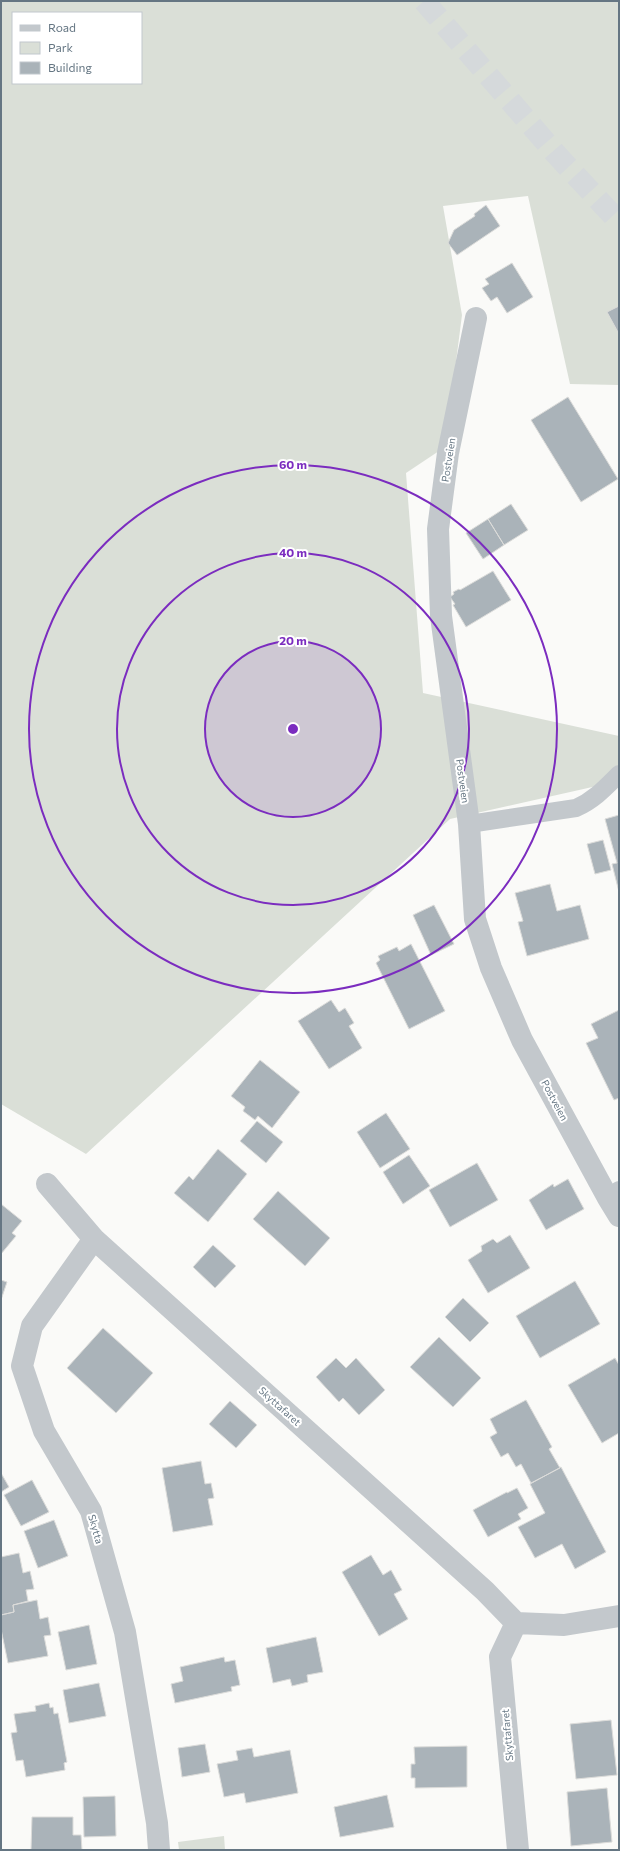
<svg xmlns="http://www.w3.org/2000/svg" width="620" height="1851" font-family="Commissioner,sans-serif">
  <rect width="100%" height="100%" fill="#fafaf8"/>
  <path fill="#dadfd7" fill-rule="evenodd" d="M1 1H619V385L570 384 528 196 443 206 462 315 445 447 406 473 423 693 619 736V781L450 819 86 1154 1 1104ZM13 13H141V83H13Z
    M224 1836 225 1850H179L178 1842Z"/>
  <path fill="#aab3b9" stroke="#dcdcda" d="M486 205 500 226 457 255 448 243 454 230 475 216 474 214Z
    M512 263 533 297 507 313 497 297 491 301 482 288 489 284 485 279Z
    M619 306V334L607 312Z
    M568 397 618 479 581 502 531 420Z
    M511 504 528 530 504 545 488 519Z
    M488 519 504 545 483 559 466 533Z
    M493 571 511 600 466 627 453 605 455 604 450 597 454 594 453 592 459 589 460 590Z
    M619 815V892L612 864 617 863 605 819Z
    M603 840 611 870 595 874 587 844Z
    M550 884 557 911 580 905 589 939 527 956 518 922 523 921 515 893Z
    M434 905 454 944 431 955 413 915Z
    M411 944 445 1011 409 1029 376 963 380 960 378 956 397 947 399 951Z
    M331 1000 339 1012 345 1008 354 1023 349 1026 362 1048 329 1069 298 1021Z
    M619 1010V1098L614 1100 586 1043 598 1038 591 1024Z
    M260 1060 300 1092 272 1128 258 1116 255 1120 243 1111 245 1107 231 1096Z
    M386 1113 410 1149 380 1168 357 1132Z
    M257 1121 283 1142 266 1163 240 1141Z
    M218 1149 247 1174 208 1222 174 1193 189 1176 193 1180Z
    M409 1155 430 1186 403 1204 383 1172Z
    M477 1163 498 1200 450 1227 429 1190Z
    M568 1179 584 1209 546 1230 529 1200 553 1184 554 1187Z
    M278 1191 330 1238 305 1266 253 1219Z
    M1 1204 22 1221 12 1233 16 1236 1 1254Z
    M510 1235 530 1268 488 1293 468 1260 482 1251 481 1246 493 1239 497 1243Z
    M213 1245 236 1266 215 1288 193 1267Z
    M1 1280 7 1282 1 1300Z
    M575 1281 600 1324 540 1358 516 1316Z
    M463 1298 489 1323 470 1342 445 1317Z
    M103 1328 153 1373 116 1413 67 1368Z
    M439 1337 481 1378 453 1407 410 1367Z
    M336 1358 346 1368 356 1358 385 1390 359 1415 343 1398 339 1402 316 1377Z
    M615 1358 619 1365V1433L602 1443 568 1385Z
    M526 1400 552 1447 549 1449 560 1468 531 1483 521 1464 516 1467 508 1453 501 1457 490 1437 497 1433 490 1419Z
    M230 1401 257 1425 236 1448 209 1424Z
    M201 1461 205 1484 211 1483 214 1498 208 1499 213 1525 173 1532 162 1468Z
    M561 1467 606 1552 575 1569 562 1544 535 1558 518 1527 545 1513 530 1484Z
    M1 1473 9 1487 1 1492Z
    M32 1480 49 1512 21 1526 4 1495Z
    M517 1488 528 1508 518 1514 521 1519 488 1537 473 1510 507 1492V1493Z
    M54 1520 68 1556 38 1568 24 1531Z
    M19 1553 23 1573 30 1571 34 1589 26 1590 28 1601 13 1605 14 1612 1 1615V1557Z
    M371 1555 383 1575 391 1570 402 1590 394 1594 408 1619 379 1636 342 1572Z
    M37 1600 40 1619 48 1617 51 1635 44 1636 48 1656 8 1663 1 1629V1615L14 1612 13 1605Z
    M89 1625 97 1664 66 1670 58 1632Z
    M316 1637 323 1672 307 1675 308 1682 292 1686 290 1679 273 1683 266 1648Z
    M224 1657 225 1662 235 1660 240 1685 231 1687 232 1691 175 1703 171 1684 183 1681 180 1667Z
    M99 1683 106 1716 69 1723 63 1690Z
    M49 1703 50 1708 53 1707 54 1714 58 1713 67 1762 64 1763 65 1770 26 1777 23 1760 16 1761 11 1733 17 1732 14 1714 36 1711 35 1706Z
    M611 1720 617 1775 576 1779 570 1724Z
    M205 1744 210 1772 182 1777 178 1748Z
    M467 1746V1787L415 1788V1778H411V1764H415L414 1747Z
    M252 1748 254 1757 290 1750 298 1793 246 1803 244 1793 224 1797 217 1764 238 1760 236 1751Z
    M607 1788 612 1842 571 1846 567 1792Z
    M387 1795 394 1827 340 1837 334 1807Z
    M115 1796 116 1836 84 1837 83 1797Z
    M32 1817H73V1835H81L82 1850H31Z"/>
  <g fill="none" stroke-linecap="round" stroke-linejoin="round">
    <path stroke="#d5d9db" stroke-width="22" stroke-dasharray="22 11" stroke-linecap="butt" d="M424 1 555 153 619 222"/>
    <path stroke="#c3c8cc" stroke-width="18" d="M469 824 576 808C594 800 605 788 619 774
      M608 1198 619 1190"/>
    <path stroke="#c3c8cc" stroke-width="22" d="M476 318 448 453 438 529 441 616 469 824 475 919 491 968 522 1040 608 1198 619 1216
      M47 1184 94 1239 485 1591 516 1623 564 1625 619 1616
      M94 1239 32 1326 22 1366 44 1431 91 1511 125 1632 157 1823 159 1850
      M516 1623 500 1657 518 1850"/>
  </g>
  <circle cx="293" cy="729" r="88" fill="#7b2cbf" fill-opacity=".12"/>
  <g fill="none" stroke="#7b2cbf" stroke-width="2">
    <circle cx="293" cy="729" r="88"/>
    <circle cx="293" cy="729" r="176"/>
    <circle cx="293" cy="729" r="264"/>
  </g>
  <g text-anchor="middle" stroke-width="4" stroke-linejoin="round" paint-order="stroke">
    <g font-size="10" fill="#657683" stroke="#fff">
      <text transform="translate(448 460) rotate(-81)" y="4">Postveien</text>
      <text transform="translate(463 781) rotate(82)" y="4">Postveien</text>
      <text transform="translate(555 1100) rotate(62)" y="4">Postveien</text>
      <text transform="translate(280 1406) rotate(42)" y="4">Skyttafaret</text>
      <text transform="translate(96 1529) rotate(74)" y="4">Skytta</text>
      <text transform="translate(507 1735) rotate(-95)" y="4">Skyttafaret</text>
    </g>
  </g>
  <circle cx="293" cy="729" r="6" fill="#7b2cbf" stroke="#fff" stroke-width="2"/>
  <g font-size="12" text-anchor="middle" font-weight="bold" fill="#7b2cbf" stroke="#fff" stroke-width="4" stroke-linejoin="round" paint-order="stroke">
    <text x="293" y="469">60 m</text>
    <text x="293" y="557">40 m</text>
    <text x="293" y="645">20 m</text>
  </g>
  <rect width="620" height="1851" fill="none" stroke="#657683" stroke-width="4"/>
  <rect x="12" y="12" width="130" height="72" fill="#ffffff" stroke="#c1c8cd"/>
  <rect x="20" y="25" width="20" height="6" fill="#c3c8cc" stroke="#c1c8cd"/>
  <text x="48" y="32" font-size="12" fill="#657683">Road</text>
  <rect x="20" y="42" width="20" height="12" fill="#dadfd7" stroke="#c1c8cd"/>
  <text x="48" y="52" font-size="12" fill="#657683">Park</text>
  <rect x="20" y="62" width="20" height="12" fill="#aab3b9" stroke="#c1c8cd"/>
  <text x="48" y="72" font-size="12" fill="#657683">Building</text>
</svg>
